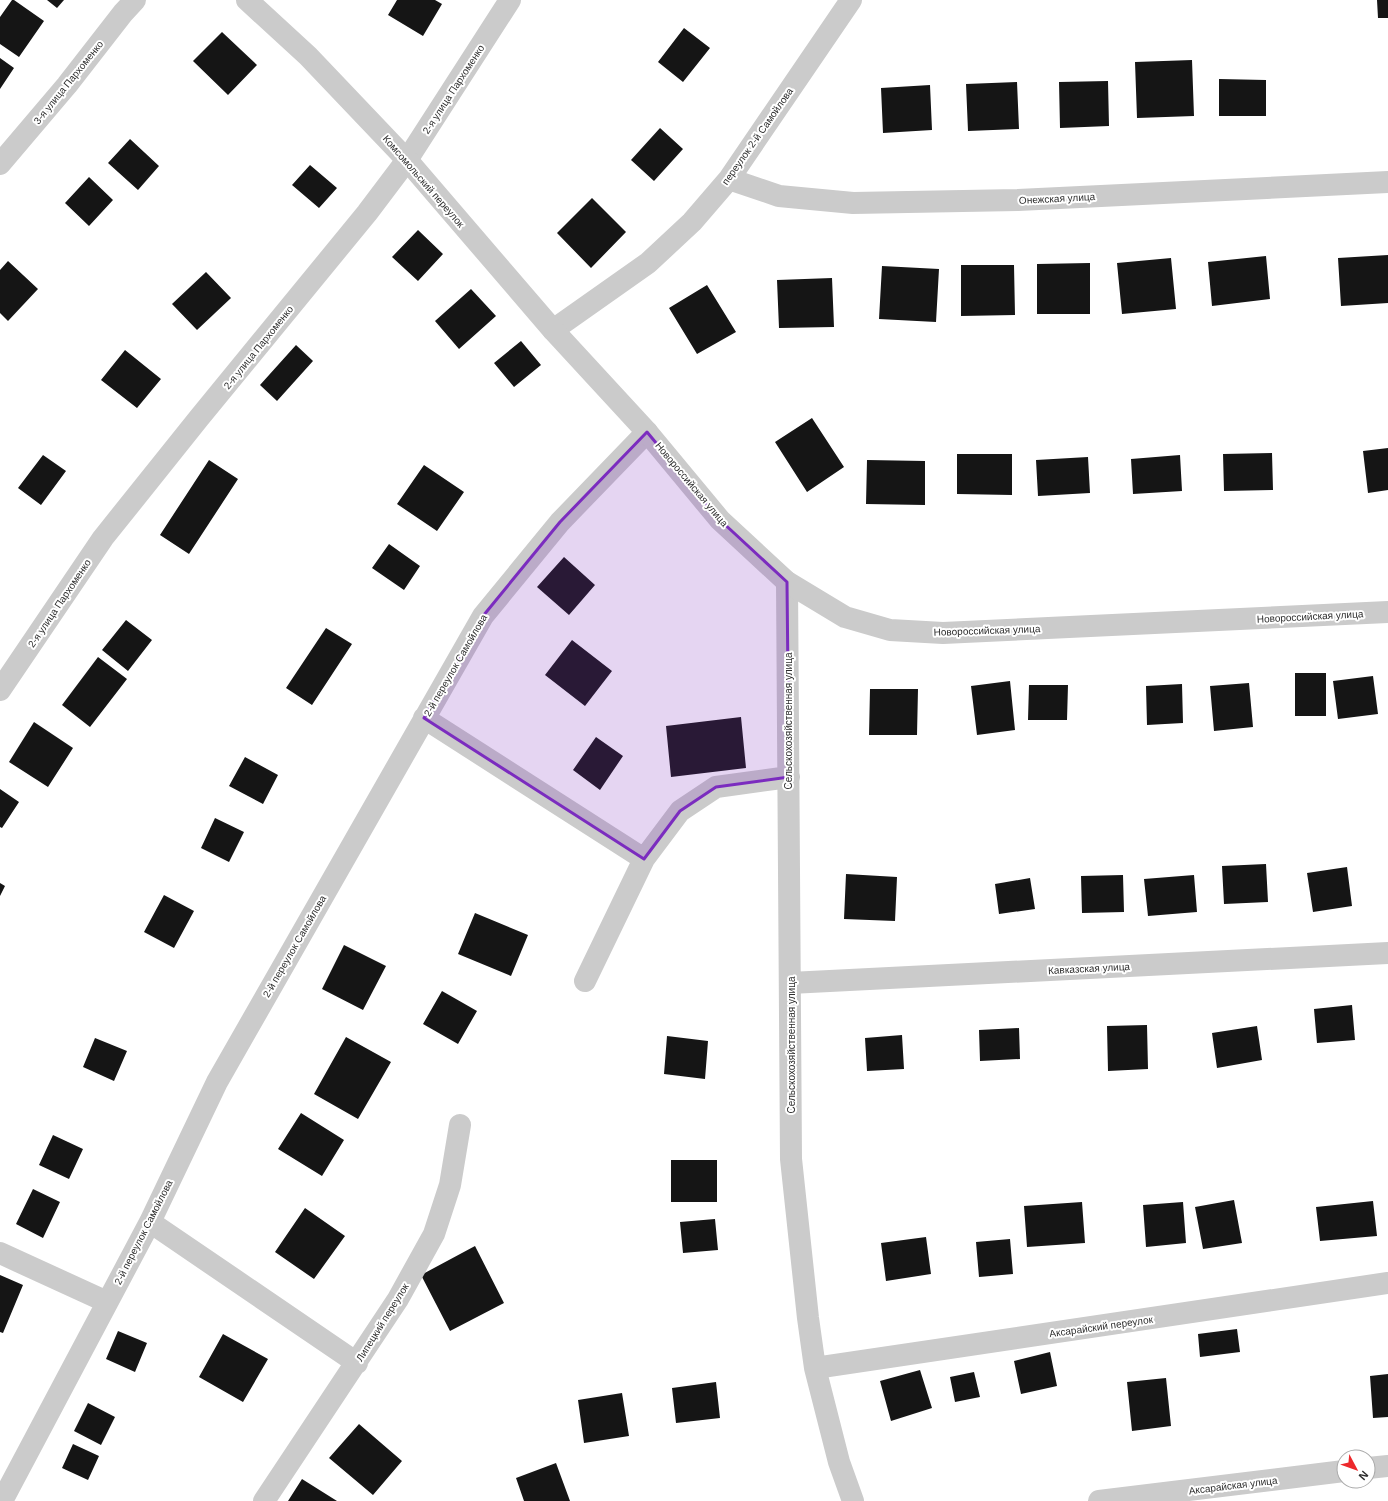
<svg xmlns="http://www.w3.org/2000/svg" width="1388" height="1501" font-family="Arial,sans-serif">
  <rect width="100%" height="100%" fill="#fff"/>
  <path fill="#151515" d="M12 0H14L44 21 19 57 0 44V17Z
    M47 0H64L57 8Z
    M397 0H435L442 4 423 36 388 15Z
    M1377 0H1388V18H1378Z
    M684 28 710 48 683 82 658 62Z
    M222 32 257 65 228 95 193 61Z
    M0 58 14 68 0 89Z
    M1192 60 1194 116 1137 118 1135 62Z
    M1219 79 1266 80V116H1219Z
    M1108 81 1109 126 1060 128 1059 82Z
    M1017 82 1019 129 968 131 966 84Z
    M930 85 932 130 883 133 881 88Z
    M660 128 683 149 654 181 631 160Z
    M130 139 159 166 138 190 108 163Z
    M310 165 337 188 319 208 292 185Z
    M89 177 113 200 89 226 65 203Z
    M592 198 626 232 591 268 557 233Z
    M418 230 443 254 418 281 392 257Z
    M1388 255V303L1341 306 1338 258Z
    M1266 256 1270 299 1212 306 1208 262Z
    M1171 258 1176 309 1122 314 1117 263Z
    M8 261 38 289 8 321 0 313V270Z
    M1090 263V314H1037V264Z
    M961 265H1014L1015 315 961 316Z
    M882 266 939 269 936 322 879 319Z
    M206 272 231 298 197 330 172 304Z
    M832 278 834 327 779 328 777 280Z
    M707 285 736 332 697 354 669 308Z
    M471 289 496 316 459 349 435 321Z
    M521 341 541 365 514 387 494 363Z
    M296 345 313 361 277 401 260 385Z
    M125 350 161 379 137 408 101 380Z
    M812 418 844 467 807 492 775 442Z
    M1388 448V490L1368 493 1363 451Z
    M1272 453 1273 490 1224 491 1223 454Z
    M957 454H1012V495L957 494Z
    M43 455 66 471 41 505 18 488Z
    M1180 455 1182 491 1133 494 1131 459Z
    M1088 457 1090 493 1038 496 1036 460Z
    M209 460 238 479 189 554 160 535Z
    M867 460 925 461V505L866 504Z
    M424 465 464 492 437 531 397 504Z
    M389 544 420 566 404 590 372 568Z
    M564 557 595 585 569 615 537 587Z
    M126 620 152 640 128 671 102 650Z
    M326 628 352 644 312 705 286 688Z
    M572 640 612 671 585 706 545 675Z
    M98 657 127 679 90 727 62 705Z
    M1295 673H1326V716H1295Z
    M1373 676 1378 714 1338 719 1333 681Z
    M1010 681 1015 730 977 735 971 686Z
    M1249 683 1253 727 1214 731 1210 686Z
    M1182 684 1183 723 1147 725 1146 686Z
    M1029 685H1068L1067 720H1028Z
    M870 689H918L917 735H869Z
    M741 717 746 768 671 777 666 726Z
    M34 722 73 748 48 787 9 762Z
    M596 737 623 756 600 790 573 770Z
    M245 757 278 775 263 804 229 786Z
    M0 789 19 802 2 828 0 827Z
    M215 818 244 832 229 862 201 848Z
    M1266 864 1268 902 1224 904 1222 866Z
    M1347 867 1352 906 1313 912 1307 873Z
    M846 874 897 877 895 921 844 919Z
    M1123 875 1124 912 1082 913 1081 876Z
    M1194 875 1197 912 1148 916 1144 879Z
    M1030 878 1035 909 999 914 995 884Z
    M0 883 5 886 0 896Z
    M164 895 194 911 174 948 144 932Z
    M475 913 528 935 511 976 458 954Z
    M344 945 386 966 363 1010 322 989Z
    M442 991 477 1011 458 1044 423 1024Z
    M1352 1005 1355 1040 1317 1043 1314 1009Z
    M1147 1025 1148 1069 1108 1071 1107 1026Z
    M1257 1026 1262 1060 1217 1068 1212 1033Z
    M1019 1028 1020 1059 980 1061 979 1030Z
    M902 1035 904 1069 867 1071 865 1038Z
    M667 1036 708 1041 705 1079 664 1074Z
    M346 1037 391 1062 358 1119 314 1094Z
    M95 1038 127 1051 114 1081 83 1067Z
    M301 1113 344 1140 322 1176 278 1149Z
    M53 1135 83 1149 69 1179 39 1165Z
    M671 1160H717V1202H671Z
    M33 1189 60 1202 43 1238 16 1224Z
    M1234 1200 1242 1243 1203 1249 1195 1207Z
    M1373 1201 1377 1236 1320 1241 1316 1207Z
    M1082 1202 1085 1243 1027 1247 1024 1206Z
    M1183 1202 1186 1243 1146 1247 1143 1205Z
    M305 1208 345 1236 314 1279 275 1252Z
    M715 1219 718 1250 683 1253 680 1222Z
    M926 1237 931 1274 886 1281 881 1243Z
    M1010 1239 1013 1274 979 1277 976 1242Z
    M475 1246 504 1303 450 1331 421 1275Z
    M0 1275 23 1285 3 1333 0 1332Z
    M1237 1329 1240 1352 1200 1357 1198 1334Z
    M118 1331 147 1343 135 1372 106 1359Z
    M223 1334 268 1359 243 1402 199 1377Z
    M1050 1352 1057 1386 1021 1394 1014 1361Z
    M920 1370 932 1408 891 1421 880 1381Z
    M974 1372 980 1397 955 1402 950 1377Z
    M1388 1374V1417L1373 1418 1370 1376Z
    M1166 1378 1171 1426 1132 1431 1127 1382Z
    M716 1382 720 1418 676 1423 672 1388Z
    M622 1393 629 1436 584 1443 578 1400Z
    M88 1403 115 1417 101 1445 74 1431Z
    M359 1424 402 1461 373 1495 329 1458Z
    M73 1444 99 1456 88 1480 62 1468Z
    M556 1463 570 1501H524L516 1478Z
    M302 1479 337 1501H288Z"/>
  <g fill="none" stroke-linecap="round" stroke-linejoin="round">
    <path stroke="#cbcbcb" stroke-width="22" d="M0 164 67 85 123 13 135 0
      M729 179 779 196 853 203 1018 200 1388 182
      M553 330 648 263 692 222 729 179 851 0
      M787 582 791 1159 808 1318 815 1368 839 1462 853 1501
      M0 690 103 538 199 418 367 213 407 160 510 0
      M424 718 644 859
      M585 981 644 859 680 811 716 787 789 777
      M790 983 1388 953
      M150 1222 357 1363
      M0 1253 107 1302
      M815 1368 1388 1283
      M1368 1468 1388 1466
      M2 1501 150 1222 217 1082 483 616 560 522 647 432
      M264 1501 398 1299 434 1234 450 1185 460 1125
      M1099 1501 1344 1471"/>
    <path stroke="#cbcbcb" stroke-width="22" d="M247 0 308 56 407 160 553 330 647 432 720 520 787 582 845 617 890 630 943 633 1388 612"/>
  </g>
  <path fill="#7b2cbf" fill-opacity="0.2" stroke="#7b2cbf" stroke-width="3" stroke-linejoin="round" d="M647 432 720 520 787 582 789 777 716 787 680 811 644 859 424 718 483 616 560 522Z"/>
  <g text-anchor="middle" stroke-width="4" stroke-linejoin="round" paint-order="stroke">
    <g font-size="10" fill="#2e2e2e" stroke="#fff">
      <text transform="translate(68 82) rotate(-51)" y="4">3-я улица Пархоменко</text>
      <text transform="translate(453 89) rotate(-57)" y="4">2-я улица Пархоменко</text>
      <text transform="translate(757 136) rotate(-55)" y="4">переулок 2-й Самойлова</text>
      <text transform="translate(424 181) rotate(49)" y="4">Комсомольский переулок</text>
      <text transform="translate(1057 198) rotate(-3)" y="4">Онежская улица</text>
      <text transform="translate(258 347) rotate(-51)" y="4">2-я улица Пархоменко</text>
      <text transform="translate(692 484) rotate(50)" y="4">Новороссийская улица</text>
      <text transform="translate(59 603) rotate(-56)" y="4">2-я улица Пархоменко</text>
      <text transform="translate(1310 616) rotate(-3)" y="4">Новороссийская улица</text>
      <text transform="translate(987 630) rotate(-2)" y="4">Новороссийская улица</text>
      <text transform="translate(455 665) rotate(-60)" y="4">2-й переулок Самойлова</text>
      <text transform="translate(788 721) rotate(-90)" y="4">Сельскохозяйственная улица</text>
      <text transform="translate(294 946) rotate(-60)" y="4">2-й переулок Самойлова</text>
      <text transform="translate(1089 968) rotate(-3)" y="4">Кавказская улица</text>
      <text transform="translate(791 1045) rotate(-90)" y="4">Сельскохозяйственная улица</text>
      <text transform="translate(143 1232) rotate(-63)" y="4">2-й переулок Самойлова</text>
      <text transform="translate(382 1322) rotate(-58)" y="4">Липецкий переулок</text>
      <text transform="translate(1101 1326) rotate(-8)" y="4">Аксарайский переулок</text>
      <text transform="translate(1233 1485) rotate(-7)" y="4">Аксарайская улица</text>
    </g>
  </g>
  <g transform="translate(1356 1469) rotate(131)"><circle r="19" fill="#ffffff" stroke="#ababab"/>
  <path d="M0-3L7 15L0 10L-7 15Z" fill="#ed282b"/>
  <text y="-6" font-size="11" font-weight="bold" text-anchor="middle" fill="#2e2e2e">N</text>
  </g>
</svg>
